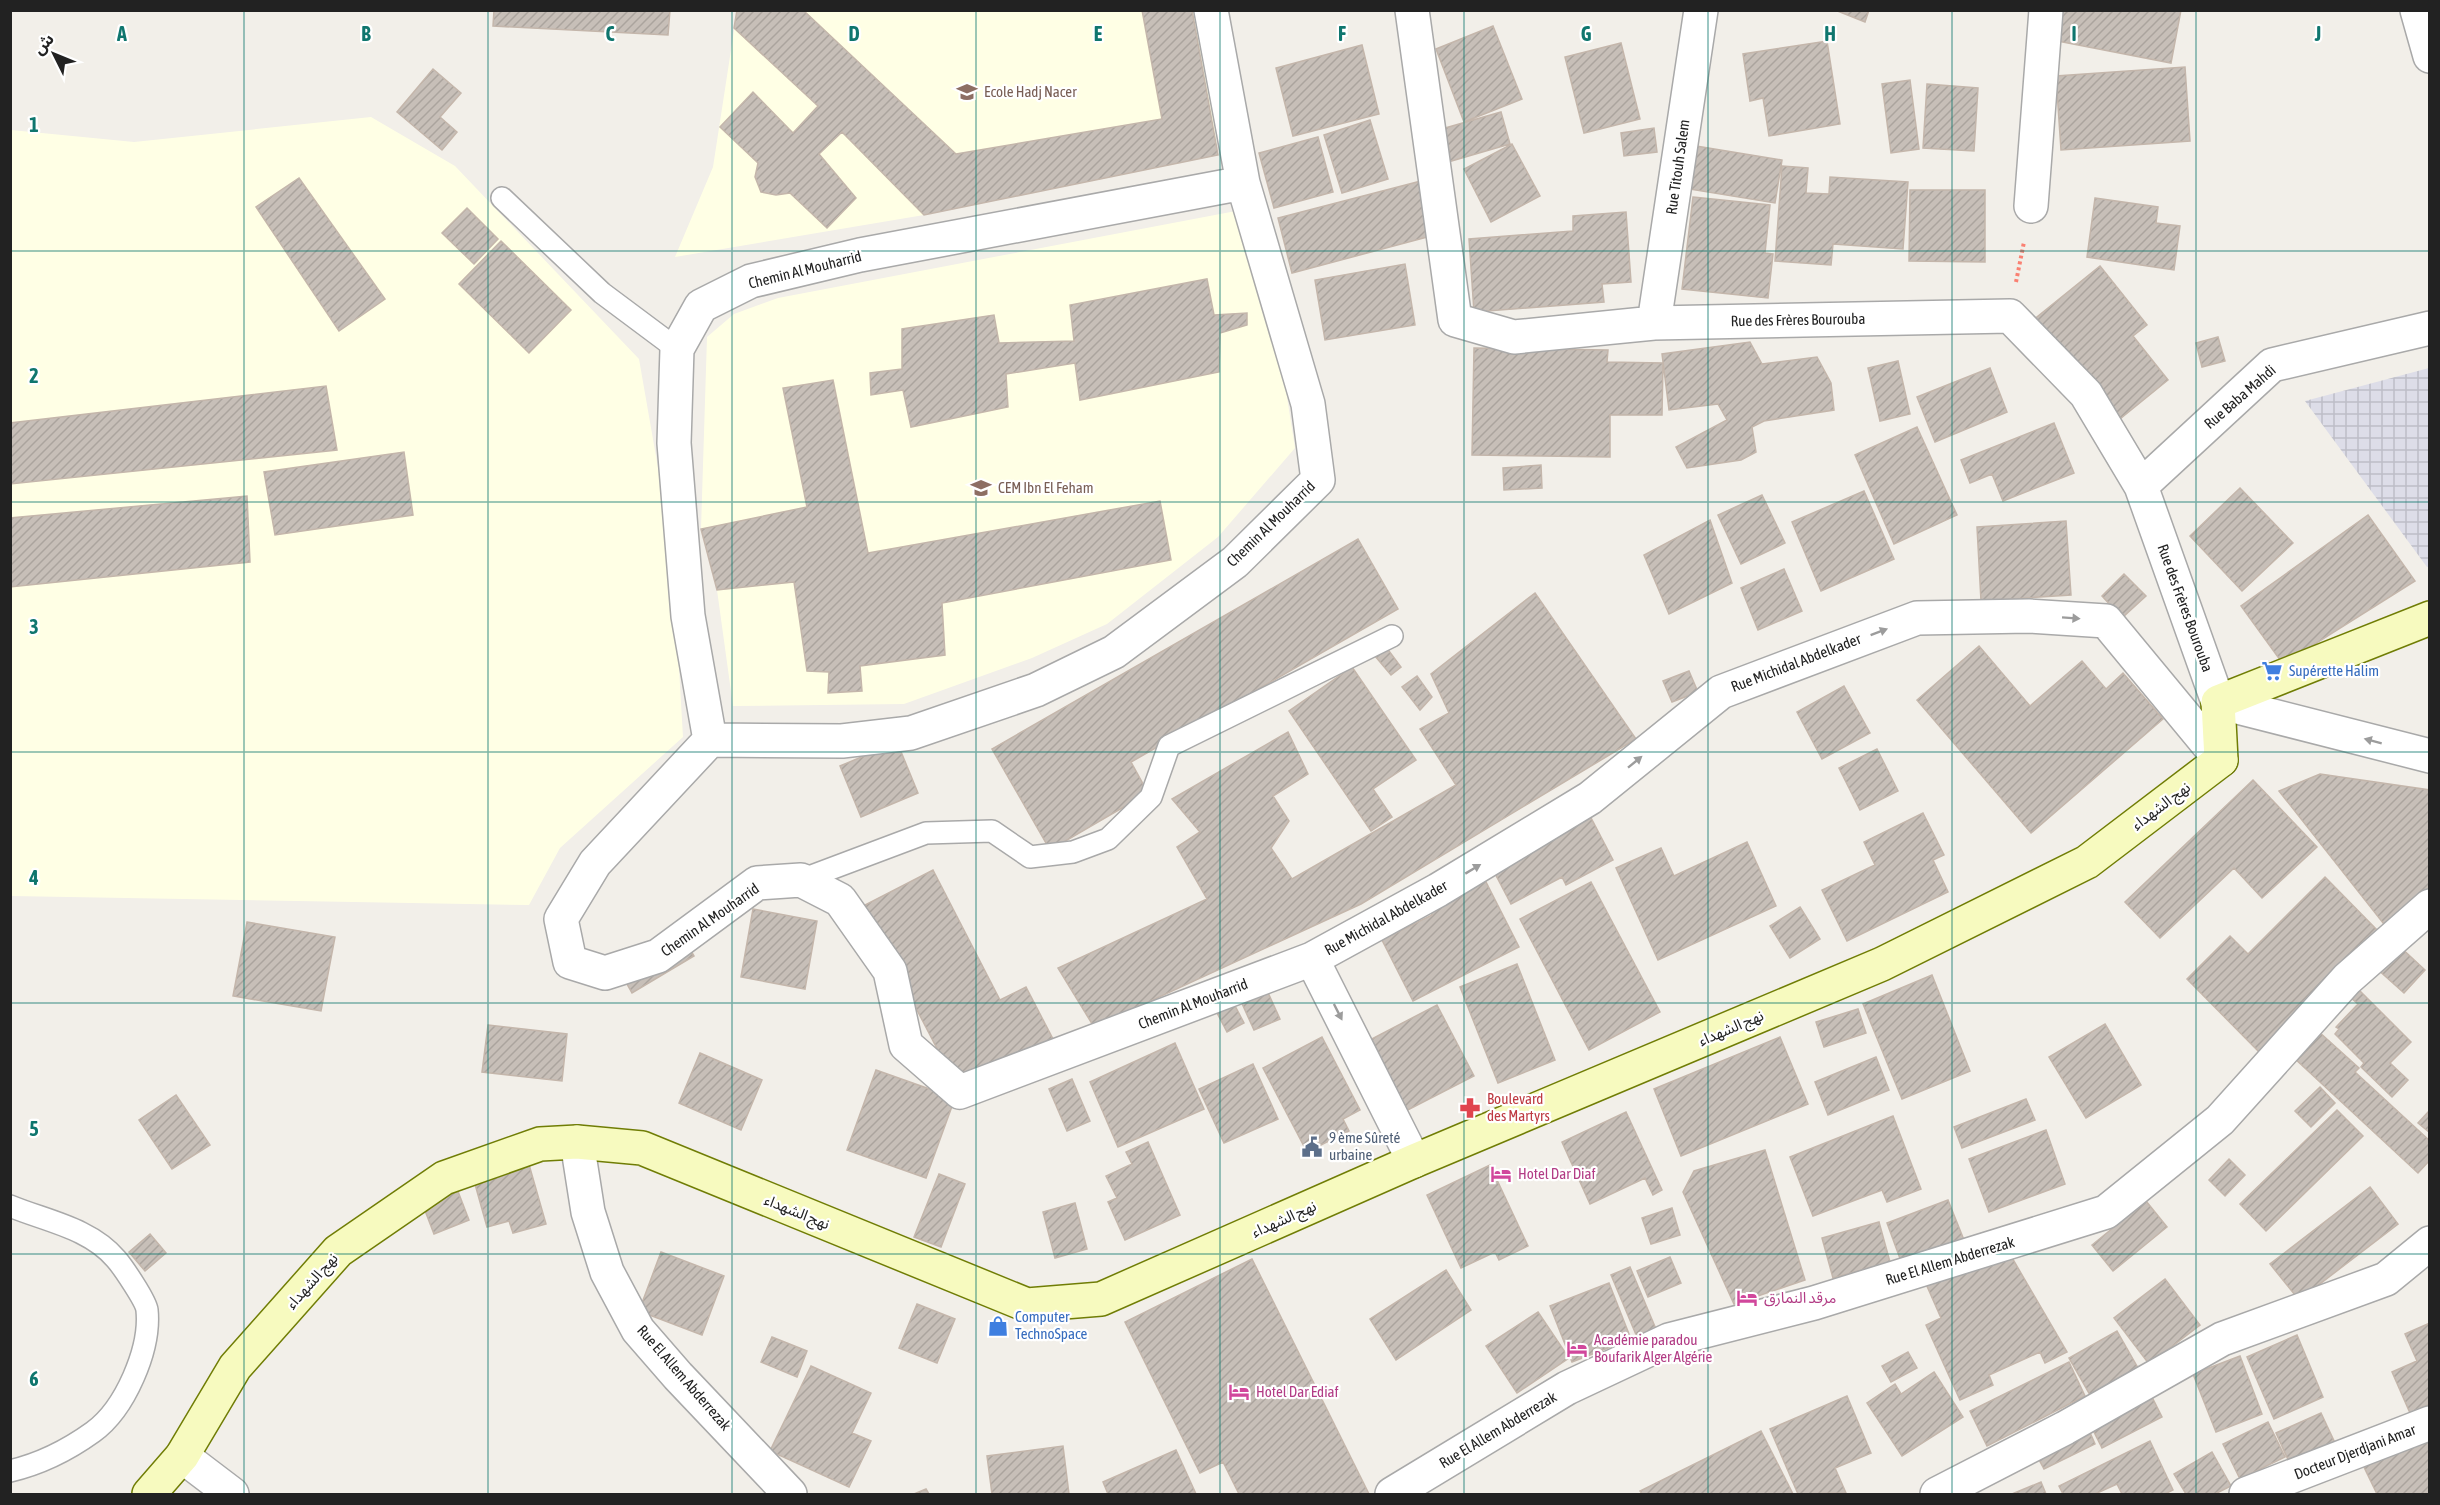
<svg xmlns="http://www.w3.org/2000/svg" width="2440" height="1505" font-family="'Asap Condensed','Noto Sans Arabic',sans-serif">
  <defs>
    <pattern id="plaza-grid" width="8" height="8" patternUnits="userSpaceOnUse" patternTransform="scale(1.5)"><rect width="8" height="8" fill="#dddde8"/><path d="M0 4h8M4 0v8" fill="none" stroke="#bdbdc7"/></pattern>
    <pattern id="building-hatch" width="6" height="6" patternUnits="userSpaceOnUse" patternTransform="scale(1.5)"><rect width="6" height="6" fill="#c7bfb8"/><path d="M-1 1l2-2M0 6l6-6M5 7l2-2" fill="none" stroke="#aba49e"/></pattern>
  </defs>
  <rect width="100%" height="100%" fill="#f2efe9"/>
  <path fill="#ffffe5" d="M737 11H1200L1218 155 924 215 675 257 713 167Z
    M371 117 455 166 639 359 672 548 683 737 560 848 529 905 11 896V130L134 142Z
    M1257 207 1295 448 1218 537 1107 624 1032 658 904 704 733 706 717 590 701 529 707 337 734 314 778 298Z"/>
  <path fill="url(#plaza-grid)" d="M2429 368 2430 566 2427 567 2305 401Z"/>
  <path fill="url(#building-hatch)" stroke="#c4b6ab" stroke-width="1.5" d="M494 10H670L668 35 493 26Z
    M737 10H803L956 154 1162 119 1142 10H1192L1218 155 924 215 842 132 819 154 856 198 827 228 790 193 776 195 761 192 755 177 758 163 720 127 753 92 793 133 818 106 734 28Z
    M1835 10H1869L1865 22Z
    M2060 10H2181L2171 63 2057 41Z
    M1493 26 1522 99 1464 122 1436 49Z
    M1827 41 1840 124 1769 136 1763 98 1750 101 1743 54Z
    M1621 43 1640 119 1584 133 1565 57Z
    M1362 45 1379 114 1293 136 1276 68Z
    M2185 67 2190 141 2061 150 2056 76Z
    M433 69 461 93 440 117 457 132 442 150 397 112Z
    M1910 80 1919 149 1891 153 1882 84Z
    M1927 84 1978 88 1974 151 1923 148Z
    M1501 112 1510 144 1448 162 1438 130Z
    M1370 120 1388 179 1342 193 1324 135Z
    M1654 128 1657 152 1624 156 1621 133Z
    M1318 137 1333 192 1274 208 1259 153Z
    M1512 144 1540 196 1491 222 1464 169Z
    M1690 145 1782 160 1775 203 1683 188Z
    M1782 166 1808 168 1806 193 1829 194 1830 177 1908 182 1903 249 1833 244 1831 265 1775 261Z
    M299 178 385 299 339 331 256 207Z
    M1421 181 1435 235 1292 273 1278 218Z
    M1910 190H1985V262L1909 261Z
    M1693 197 1770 205 1765 253 1773 254 1768 298 1682 289Z
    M2095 198 2158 207 2156 223 2180 226 2174 270 2087 257Z
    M467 208 498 239 474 264 442 233Z
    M1626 212 1631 282 1602 284 1604 302 1474 312 1469 239 1573 231V216Z
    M501 241 571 310 529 353 459 284Z
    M1405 264 1415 325 1325 340 1315 280Z
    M2100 266 2147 325 2133 336 2168 380 2115 423 2032 321Z
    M1207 279 1214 315 1247 313V325L1220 333 1219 372 1080 400 1075 363 1006 374 1008 407 911 427 903 390 871 395 870 373 902 369V329L994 315 999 343 1074 341 1070 305Z
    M2218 337 2225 361 2202 367 2196 343Z
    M1750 342 1762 364 1817 357 1831 383 1834 410 1764 421 1752 427 1756 452 1741 460 1687 468 1676 447 1727 420 1718 404 1669 410 1662 354Z
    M1474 348 1608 350 1607 362 1663 363 1662 415H1610V457L1472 455Z
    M1898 361 1910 414 1880 421 1868 368Z
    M1990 368 2007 412 1935 442 1917 397Z
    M833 380 868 553 1160 501 1171 560 942 603 945 655 860 666 862 691 828 693 829 672 807 671 794 582 717 590 701 529 807 507 783 388Z
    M326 386 337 450 10 484V423Z
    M2054 423 2074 473 2003 501 1992 474 1970 483 1961 460Z
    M1917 427 1957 515 1894 544 1855 455Z
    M404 452 413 515 275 535 264 472Z
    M1541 465 1542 488 1504 490 1503 468Z
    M2240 488 2293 543 2242 591 2190 536Z
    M1864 491 1894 559 1821 591 1792 522Z
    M1762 495 1785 543 1741 564 1718 515Z
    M247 496 250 562 10 587V518Z
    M2368 515 2415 581 2283 664 2241 606Z
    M1710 520 1732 583 1669 614 1644 555Z
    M2066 521 2071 595 1981 601 1977 527Z
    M1358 539 1398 609 1131 762 1148 793 1050 850 992 749Z
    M1784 569 1802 611 1758 630 1741 588Z
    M2124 574 2146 596 2122 618 2102 596Z
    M1535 593 1636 739 1361 904 1094 1027 1058 968 1207 899 1177 847 1200 832 1172 799 1288 732 1308 774 1273 796 1289 821 1271 848 1292 879 1456 785 1420 729 1449 713 1431 674Z
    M1979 646 2030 706 2082 661 2106 689 2123 673 2163 719 2031 833 1917 700Z
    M1386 647 1401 667 1391 675 1375 656Z
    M1352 667 1416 760 1373 789 1392 817 1371 831 1289 711Z
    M1689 671 1698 692 1672 702 1663 681Z
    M1417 676 1432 697 1420 710 1402 687Z
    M1844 686 1870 733 1822 759 1797 712Z
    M897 742 918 793 861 817 840 766Z
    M1877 749 1898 791 1860 810 1839 768Z
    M2320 774 2430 790V893L2387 928 2279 791Z
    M2253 780 2317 847 2262 898 2234 868 2160 938 2125 902Z
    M1588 812 1613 860 1566 885 1562 877 1511 904 1490 864Z
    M1923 813 1944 855 1933 860 1948 892 1847 941 1822 890 1875 865 1864 842Z
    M1747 842 1776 906 1658 960 1616 868 1661 848 1674 876Z
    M933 870 1000 1000 1026 987 1053 1039 958 1089 863 906Z
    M2325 877 2380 933 2260 1053 2187 979 2230 936 2248 954Z
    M1484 878 1519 947 1413 1001 1382 940 1432 915 1428 907Z
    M1591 882 1660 1012 1589 1050 1520 919Z
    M1800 907 1820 939 1790 958 1770 926Z
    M753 909 817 921 805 989 741 977Z
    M247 922 335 937 321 1011 233 996Z
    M680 932 694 956 632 993 618 968Z
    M2397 944 2425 970 2404 993 2376 968Z
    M1517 964 1555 1060 1498 1083 1460 987Z
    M1932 975 1970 1071 1902 1099 1863 1004Z
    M1265 986 1280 1019 1254 1030 1239 997Z
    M2359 990 2411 1042 2390 1063 2408 1080 2392 1097 2361 1067 2364 1063 2335 1034 2339 1029 2336 1027 2358 1004 2351 998Z
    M1232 1000 1244 1023 1227 1032 1215 1009Z
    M1437 1005 1474 1076 1398 1115 1362 1044Z
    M1858 1009 1866 1033 1824 1047 1816 1022Z
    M2105 1024 2141 1085 2086 1118 2049 1057Z
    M488 1025 567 1034 562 1081 482 1072Z
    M2318 1031 2359 1068 2355 1072 2430 1141V1160L2418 1173 2293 1057Z
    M1322 1037 1360 1110 1343 1119 1349 1131 1307 1152 1263 1068Z
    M1780 1037 1808 1104 1681 1156 1654 1089Z
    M1175 1043 1204 1109 1118 1147 1090 1082Z
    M700 1053 762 1080 741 1130 679 1103Z
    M1876 1057 1889 1090 1828 1115 1815 1082Z
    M1253 1064 1278 1119 1224 1143 1199 1089Z
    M876 1070 955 1098 926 1178 847 1150Z
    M1072 1079 1090 1121 1067 1131 1049 1089Z
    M2320 1087 2335 1103 2311 1127 2295 1111Z
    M176 1095 210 1145 172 1169 139 1120Z
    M2026 1099 2035 1120 1962 1148 1954 1127Z
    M2337 1110 2363 1136 2266 1231 2240 1204Z
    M2430 1110V1133L2418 1123Z
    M1626 1112 1662 1190 1653 1195 1645 1178 1590 1204 1562 1142Z
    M1893 1116 1921 1189 1887 1202 1882 1190 1813 1216 1790 1157Z
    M2046 1130 2065 1184 1989 1212 1969 1159Z
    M1148 1142 1180 1215 1125 1240 1108 1202 1117 1198 1106 1176 1132 1164 1126 1152Z
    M1765 1150 1805 1280 1734 1304 1683 1192 1694 1171Z
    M2229 1159 2245 1175 2225 1196 2209 1180Z
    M528 1161 546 1224 513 1233 509 1221 487 1227 473 1177Z
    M1490 1165 1528 1246 1499 1260 1495 1252 1461 1268 1427 1195Z
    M939 1174 965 1184 941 1247 914 1237Z
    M454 1181 469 1220 434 1234 419 1195Z
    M2370 1187 2398 1224 2299 1300 2270 1264Z
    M1948 1200 1964 1240 1902 1264 1887 1223Z
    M2146 1201 2167 1227 2113 1271 2092 1245Z
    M1075 1203 1087 1249 1055 1258 1043 1212Z
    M1672 1208 1680 1235 1651 1244 1642 1218Z
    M1879 1222 1890 1262 1833 1278 1822 1238Z
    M150 1234 166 1253 145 1271 129 1252Z
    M661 1252 724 1276 702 1335 639 1311Z
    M2011 1256 2067 1352 2045 1363 2040 1352 1989 1375 1993 1385 1960 1400 1926 1325 1941 1318 1926 1284Z
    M1670 1257 1681 1283 1648 1297 1637 1271Z
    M1252 1259 1369 1494H1239L1223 1462 1200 1473 1125 1322Z
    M1630 1267 1656 1329 1637 1337 1611 1275Z
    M1446 1270 1471 1310 1396 1360 1370 1319Z
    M2165 1279 2200 1325 2149 1364 2114 1318Z
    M1609 1283 1631 1339 1572 1362 1550 1306Z
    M917 1304 955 1319 937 1363 899 1348Z
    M1538 1312 1569 1358 1517 1393 1486 1346Z
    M2430 1323V1404L2410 1413 2392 1372 2417 1361 2405 1334Z
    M2117 1331 2142 1375 2094 1402 2069 1358Z
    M2297 1335 2323 1397 2274 1419 2247 1357Z
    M772 1337 807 1351 797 1377 761 1362Z
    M1908 1352 1917 1368 1891 1382 1882 1366Z
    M2240 1356 2262 1414 2216 1432 2193 1374Z
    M2069 1362 2085 1396 1987 1446 1970 1411Z
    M811 1366 871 1393 852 1433 871 1441 849 1487 770 1451Z
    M1934 1372 1963 1417 1902 1456 1867 1403 1895 1384 1901 1394Z
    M1847 1396 1871 1453 1835 1468 1846 1493 1798 1494 1770 1429Z
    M2152 1397 2162 1417 2102 1448 2092 1428Z
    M2321 1413 2335 1443 2290 1464 2276 1433Z
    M2268 1422 2285 1457 2240 1479 2223 1444Z
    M2088 1428 2095 1444 2044 1469 2036 1454Z
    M1761 1431 1793 1494H1642L1640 1491Z
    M2430 1434V1494H2377L2363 1465Z
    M2150 1441 2173 1490 2165 1494H2122L2117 1484 2095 1494H2063L2059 1486Z
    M1063 1446 1069 1494H992L987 1456Z
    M1176 1450 1196 1494H1108L1103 1482Z
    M2212 1452 2231 1486 2215 1494H2186L2174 1474Z
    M2041 1482 2046 1494H2012Z
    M926 1489 929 1494H914Z"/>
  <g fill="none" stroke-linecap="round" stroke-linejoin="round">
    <g stroke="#a9a9a9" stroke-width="24">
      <path id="lane" d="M502 198 602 293 677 349
        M801 880 926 833 992 831 1030 857 1073 852 1108 839 1151 797 1169 746 1392 636
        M10 1206C46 1221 90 1228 116 1259 123 1267 146 1301 147 1310 151 1349 125 1409 93 1432 68 1450 40 1464 10 1471"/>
    </g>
    <g stroke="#a9a9a9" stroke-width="36">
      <path id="street" d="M1211 10 1243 183 1308 404 1318 480 1235 562 1114 652 1036 690 911 733 842 741 710 740 595 863 561 919 570 962 605 973 658 956 757 883 801 880 840 900 890 971 906 1045 960 1092 1312 959 1438 890 1590 798 1721 692 1917 618 2029 616 2106 621 2221 760
        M1412 10 1455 320 1514 337 1654 323 2010 316 2086 394 2141 486 2218 702 2430 756
        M2417 10 2430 56
        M2031 206 2046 10
        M1654 323 1701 10
        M2141 486 2272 365 2430 328
        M710 740 688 616 674 443 677 349 701 306 751 281 860 255 1243 183
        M1312 959 1414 1161
        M577 1142 588 1212 607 1272 638 1330 678 1376 790 1494
        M182 1456 232 1494
        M1392 1494 1567 1388 1669 1340 1814 1303 2106 1212 2220 1120 2347 979 2430 906
        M1937 1494 2065 1428 2222 1339 2386 1279 2430 1243
        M2246 1494 2430 1423"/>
    </g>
    <g stroke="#707d05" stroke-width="36">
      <path id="secondary" d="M149 1494 182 1456 235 1367 338 1251 444 1178 540 1144 577 1142 642 1148 1027 1305 1101 1299 1414 1161 1882 964 2087 862 2221 760 2218 702 2430 618"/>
    </g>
    <path stroke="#fa8072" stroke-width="4" stroke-dasharray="3 3" stroke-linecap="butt" d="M2016 282 2024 242"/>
    <use href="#lane" stroke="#fff" stroke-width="21"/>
    <use href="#street" stroke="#fff" stroke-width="33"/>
    <use href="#secondary" stroke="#f7fabf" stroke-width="33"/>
  </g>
  <defs><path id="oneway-solid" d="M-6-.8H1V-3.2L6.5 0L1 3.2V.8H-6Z" transform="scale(1.5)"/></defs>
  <g fill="#9c9c9c">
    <use href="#oneway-solid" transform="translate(2071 618) rotate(4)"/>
    <use href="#oneway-solid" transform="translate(1879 632) rotate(-21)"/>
    <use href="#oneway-solid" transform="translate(2373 741) rotate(-165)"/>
    <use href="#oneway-solid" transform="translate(1635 762) rotate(-39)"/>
    <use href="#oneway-solid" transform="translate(1473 869) rotate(-31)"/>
    <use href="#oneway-solid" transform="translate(1338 1012) rotate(63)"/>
  </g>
  <path fill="none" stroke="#0f766e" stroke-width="1.5" stroke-opacity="0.55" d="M244 10V1494M488 10V1494M732 10V1494M976 10V1494M1220 10V1494M1464 10V1494M1708 10V1494M1952 10V1494M2196 10V1494M10 251H2430M10 502H2430M10 752H2430M10 1003H2430M10 1254H2430"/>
  <defs>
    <g id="school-bare" transform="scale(1.62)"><path d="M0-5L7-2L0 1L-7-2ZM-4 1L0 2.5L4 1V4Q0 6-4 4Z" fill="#8d6e63" stroke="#fff" stroke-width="2.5" paint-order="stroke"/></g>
    <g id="supermarket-bare" transform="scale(1.62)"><path d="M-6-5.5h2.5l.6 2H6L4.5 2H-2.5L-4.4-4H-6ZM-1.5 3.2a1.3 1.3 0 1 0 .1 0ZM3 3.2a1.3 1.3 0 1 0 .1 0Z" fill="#3f7fe0" stroke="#fff" stroke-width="2.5" paint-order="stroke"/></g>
    <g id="pharmacy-bare" transform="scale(1.62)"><path d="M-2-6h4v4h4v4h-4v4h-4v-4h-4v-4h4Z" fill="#e0444e" stroke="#fff" stroke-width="2.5" paint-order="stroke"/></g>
    <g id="civic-bare" transform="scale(1.62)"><path d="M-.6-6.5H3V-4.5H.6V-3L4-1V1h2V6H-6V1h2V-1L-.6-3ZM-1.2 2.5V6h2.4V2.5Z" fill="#5c6f8a" stroke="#fff" stroke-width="2.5" paint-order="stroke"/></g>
    <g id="hotel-bare" transform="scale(1.62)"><path d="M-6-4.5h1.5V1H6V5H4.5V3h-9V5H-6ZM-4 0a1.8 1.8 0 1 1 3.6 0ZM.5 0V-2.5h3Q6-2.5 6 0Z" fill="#d1479c" stroke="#fff" stroke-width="2.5" paint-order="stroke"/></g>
    <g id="shop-bare" transform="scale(1.62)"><path d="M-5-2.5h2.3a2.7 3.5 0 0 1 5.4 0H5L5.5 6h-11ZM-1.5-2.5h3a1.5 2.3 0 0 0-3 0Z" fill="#3f7fe0" stroke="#fff" stroke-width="2.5" paint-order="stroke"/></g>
  </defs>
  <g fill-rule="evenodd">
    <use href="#school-bare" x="967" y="92"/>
    <use href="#school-bare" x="981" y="488"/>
    <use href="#supermarket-bare" x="2272" y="671"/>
    <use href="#pharmacy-bare" x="1470" y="1108"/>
    <use href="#civic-bare" x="1312" y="1147"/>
    <use href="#hotel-bare" x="1501" y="1174"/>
    <use href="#hotel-bare" x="1747" y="1298"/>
    <use href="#shop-bare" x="998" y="1326"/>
    <use href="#hotel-bare" x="1577" y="1349"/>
    <use href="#hotel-bare" x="1239" y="1392"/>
  </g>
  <g text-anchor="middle" stroke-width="4.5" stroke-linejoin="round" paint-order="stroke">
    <g font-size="15" fill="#785e54" stroke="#fff" text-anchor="start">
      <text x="984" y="97">Ecole Hadj Nacer</text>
      <text x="998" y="493">CEM Ibn El Feham</text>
    </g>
    <g font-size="15" fill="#222" stroke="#fff">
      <text transform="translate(1678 167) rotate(-82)" y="5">Rue Titouh Salem</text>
      <text transform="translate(805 270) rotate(-14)" y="5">Chemin Al Mouharrid</text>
      <text transform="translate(1798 320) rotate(-1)" y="5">Rue des Frères Bourouba</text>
      <text transform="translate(2240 397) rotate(-41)" y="5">Rue Baba Mahdi</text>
      <text transform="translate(1271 524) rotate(-44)" y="5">Chemin Al Mouharrid</text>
      <text transform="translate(2185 608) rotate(70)" y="5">Rue des Frères Bourouba</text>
      <text transform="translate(1796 663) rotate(-21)" y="5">Rue Michidal Abdelkader</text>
      <text transform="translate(2161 806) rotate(-37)" y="5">نهج الشهداء</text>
      <text transform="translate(1386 918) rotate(-29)" y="5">Rue Michidal Abdelkader</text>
      <text transform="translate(710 920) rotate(-35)" y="5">Chemin Al Mouharrid</text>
      <text transform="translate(1193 1004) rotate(-21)" y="5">Chemin Al Mouharrid</text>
      <text transform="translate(1731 1028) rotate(-23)" y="5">نهج الشهداء</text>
      <text transform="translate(797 1212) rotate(22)" y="5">نهج الشهداء</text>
      <text transform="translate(1284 1219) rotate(-24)" y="5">نهج الشهداء</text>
      <text transform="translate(1950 1261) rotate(-17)" y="5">Rue El Allem Abderrezak</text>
      <text transform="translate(312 1281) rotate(-48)" y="5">نهج الشهداء</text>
      <text transform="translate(684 1378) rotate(49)" y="5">Rue El Allem Abderrezak</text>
      <text transform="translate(1498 1430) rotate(-31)" y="5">Rue El Allem Abderrezak</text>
      <text transform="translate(2355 1452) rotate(-21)" y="5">Docteur Djerdjani Amar</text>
    </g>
    <g font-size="15" fill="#366cbe" stroke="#fff" text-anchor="start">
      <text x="2289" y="676">Supérette Halim</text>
      <text x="1015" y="1322">Computer<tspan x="1015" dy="17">TechnoSpace</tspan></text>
    </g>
    <g font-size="15" fill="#be3a42" stroke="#fff" text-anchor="start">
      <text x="1487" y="1104">Boulevard<tspan x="1487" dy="17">des Martyrs</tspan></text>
    </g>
    <g font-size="15" fill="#4e5e75" stroke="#fff" text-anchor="start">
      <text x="1329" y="1143">9 ème Sûreté<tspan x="1329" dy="17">urbaine</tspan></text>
    </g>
    <g font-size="15" fill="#b23c85" stroke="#fff" text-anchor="start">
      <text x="1518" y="1179">Hotel Dar Diaf</text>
      <text x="1764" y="1303">مرقد النمارق</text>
      <text x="1594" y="1345">Académie paradou<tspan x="1594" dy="17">Boufarik Alger Algérie</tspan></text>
      <text x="1256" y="1397">Hotel Dar Ediaf</text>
    </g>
  </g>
  <g font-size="20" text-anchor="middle" font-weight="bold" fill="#0f766e" stroke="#fff" stroke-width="4.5" stroke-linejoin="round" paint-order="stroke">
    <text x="122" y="41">A</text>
    <text x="366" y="41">B</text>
    <text x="610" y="41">C</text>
    <text x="854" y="41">D</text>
    <text x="1098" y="41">E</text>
    <text x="1342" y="41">F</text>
    <text x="1586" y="41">G</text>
    <text x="1830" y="41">H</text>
    <text x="2074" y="41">I</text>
    <text x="2318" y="41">J</text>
    <text x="34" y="132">1</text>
    <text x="34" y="383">2</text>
    <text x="34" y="634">3</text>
    <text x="34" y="885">4</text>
    <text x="34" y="1136">5</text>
    <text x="34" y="1386">6</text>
  </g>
  <rect width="2440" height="1505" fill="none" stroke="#222222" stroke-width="24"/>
  <g transform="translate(54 54) rotate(313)" stroke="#ffffff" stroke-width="4.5" paint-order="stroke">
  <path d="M0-4.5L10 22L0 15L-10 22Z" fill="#222222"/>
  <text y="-9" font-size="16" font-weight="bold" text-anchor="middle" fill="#222222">ش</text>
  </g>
</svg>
